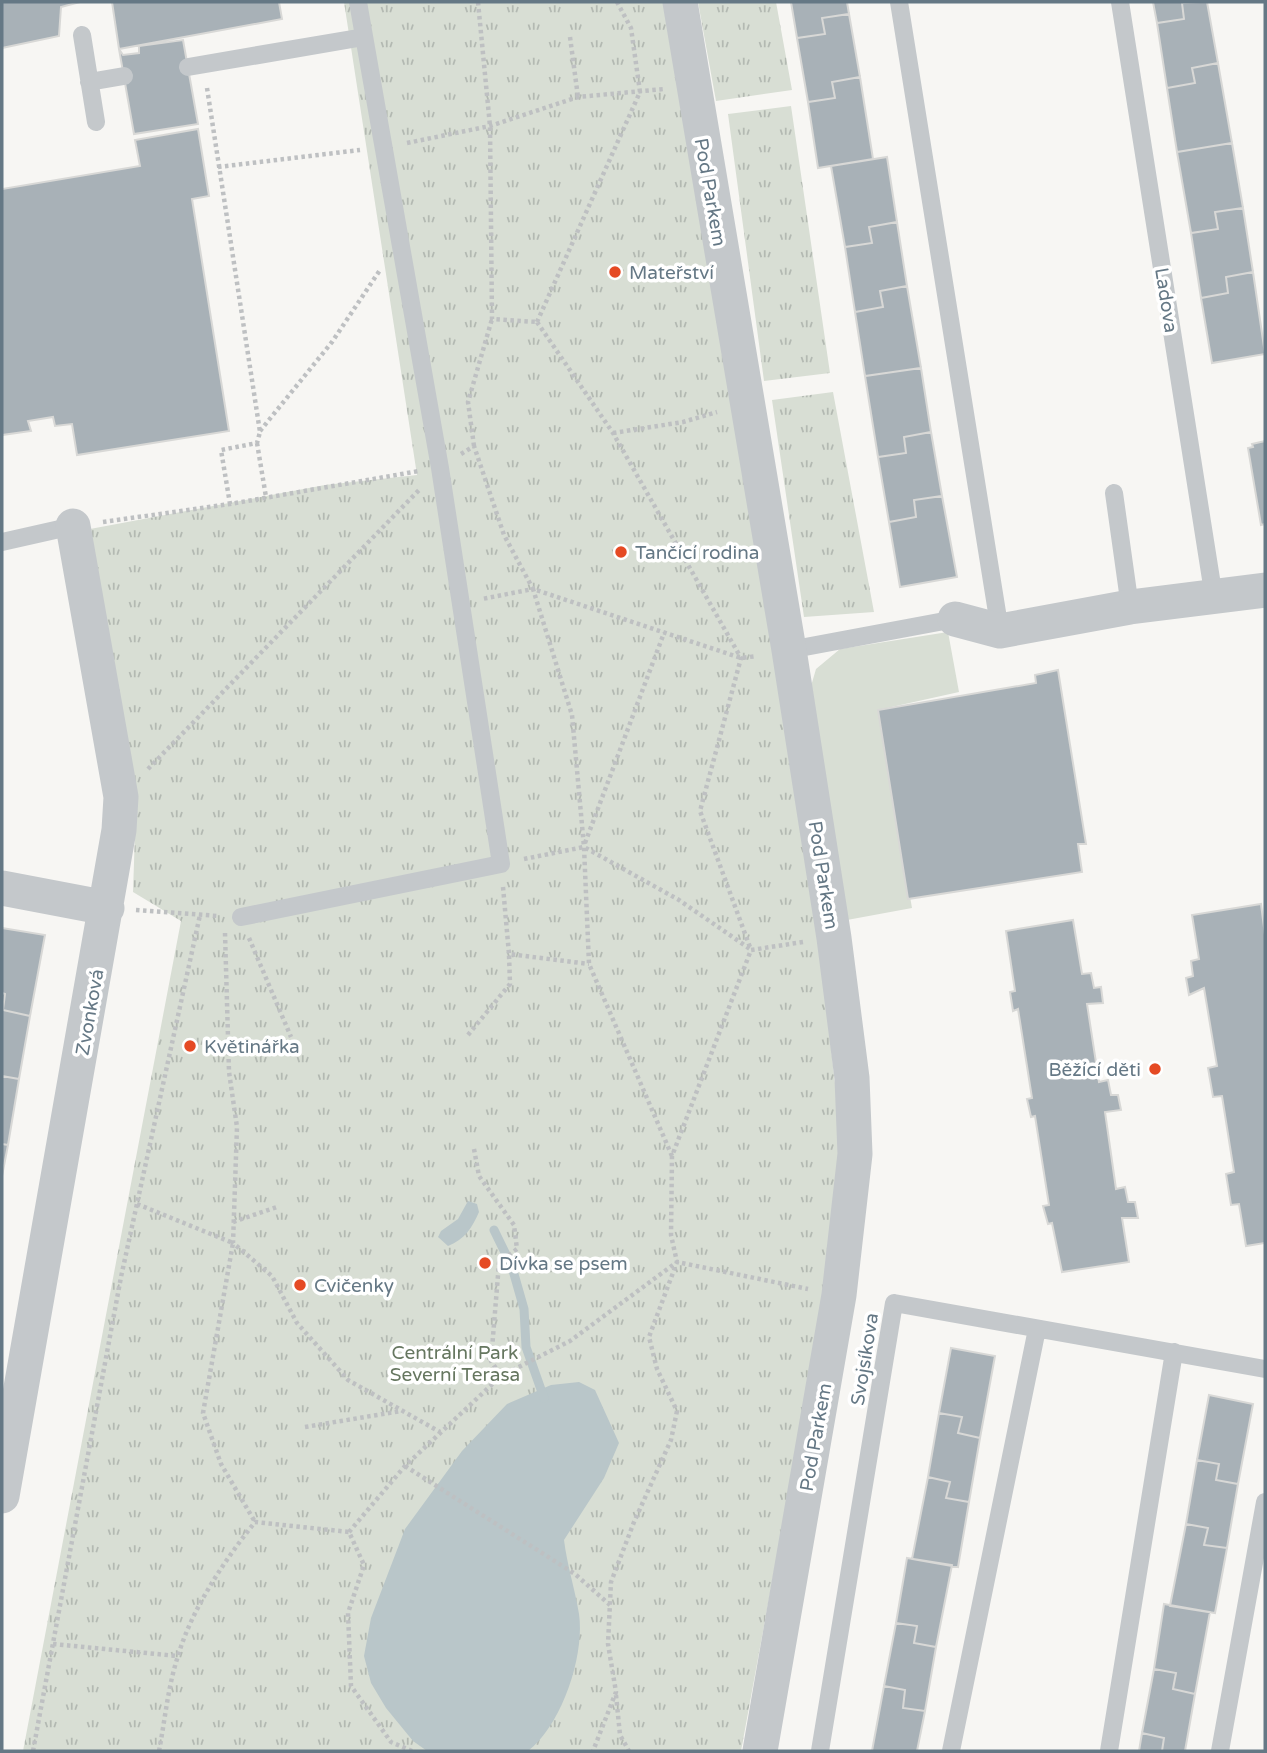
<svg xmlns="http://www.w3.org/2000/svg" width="1267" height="1753" font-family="'Varela Round',sans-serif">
  <defs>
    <pattern id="park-tufts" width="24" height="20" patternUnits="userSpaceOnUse" patternTransform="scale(1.75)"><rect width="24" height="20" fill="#d8ded4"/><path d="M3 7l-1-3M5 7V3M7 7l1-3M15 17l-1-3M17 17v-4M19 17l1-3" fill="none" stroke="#b3b9b2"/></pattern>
  </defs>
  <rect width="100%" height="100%" fill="#f7f6f3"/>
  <path fill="#d8ded4" d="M948 632 959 692 878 710 912 908 847 920 809 693 816 669 840 649Z"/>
  <path fill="url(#park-tufts)" d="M344 2H668L814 898 842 1145 822 1310 741 1751H23L181 921 133 892 135 833 90 529 325 485 417 475Z
    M698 2H776L792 90 716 101Z
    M791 106 830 373 764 381 728 114Z
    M833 392 874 612 804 617 772 400Z"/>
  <path fill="#b9c6c9" d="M468 1201 477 1204 479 1212C472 1228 465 1239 448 1246L438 1237 441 1231 458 1219Z
    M579 1382 595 1390 619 1443 604 1478 564 1540C567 1565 575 1589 579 1614 585 1655 562 1725 528 1751H427L413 1741 386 1708 371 1683 364 1656 371 1618 405 1529 462 1451 507 1404 551 1385Z"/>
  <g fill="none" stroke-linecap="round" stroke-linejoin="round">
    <path stroke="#b9c6c9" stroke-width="9" d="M494 1230 512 1267 524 1309 526 1347 544 1398"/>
  </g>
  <path fill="#a8b1b7" stroke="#d8d8d6" stroke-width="2" d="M2 2H80L61 7 59 36 2 48Z
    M112 2H279L282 19 119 49Z
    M791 2H847L849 14 822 18 825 34 797 38Z
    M1153 2H1188L1182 3 1184 19 1157 23Z
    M1207 2 1218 63 1192 68 1195 83 1167 88 1157 23 1184 19 1182 3Z
    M849 14 860 77 832 82 835 98 808 102 797 38 825 34 822 18Z
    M183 40 198 124 134 134 119 49 123 55 139 53V46Z
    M1218 63 1232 143 1177 152 1167 88 1195 83 1192 68Z
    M860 77 873 159 818 168 808 102 835 98 832 82Z
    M198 129 209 196 192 199 229 431 77 455 72 424 55 426 53 417 28 421 31 431 2 435V189L140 166 135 140Z
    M1232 143 1243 208 1215 212 1218 229 1191 233 1177 152Z
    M887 157 897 222 869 227 872 243 845 247 831 166Z
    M1243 208 1253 272 1226 277 1228 293 1201 298 1191 233 1218 229 1215 212Z
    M897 222 907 286 880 291 883 307 855 312 845 247 872 243 869 227Z
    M1253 272 1265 354 1212 363 1201 298 1228 293 1226 277Z
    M907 286 921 368 865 376 855 312 883 307 880 291Z
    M921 368 931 432 904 437 906 453 878 457 865 376Z
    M931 432 942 496 914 500 916 517 889 522 878 457 906 453 904 437Z
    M1265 441V524L1261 525 1248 448 1253 447 1252 444Z
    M942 496 957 577 900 587 889 522 916 517 914 500Z
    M1058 670 1086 844H1078L1082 872 908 899 878 710 1036 683 1035 675Z
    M1261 904 1265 935V1243L1246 1246 1239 1204 1231 1205 1226 1174 1234 1172 1222 1096 1213 1097 1208 1068 1217 1066 1204 988 1189 995 1186 978 1193 976 1191 961 1199 959 1192 915Z
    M1073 920 1082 974 1091 973 1094 988 1101 987 1103 1003 1087 1004 1099 1082 1108 1080 1111 1095H1118L1121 1110 1105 1112 1116 1189 1125 1187 1128 1202H1135L1138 1218H1122L1129 1262 1062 1272 1052 1223 1048 1224 1043 1206 1049 1205 1035 1116 1031 1117 1027 1099 1032 1098 1018 1009 1013 1011 1010 992 1015 991 1006 931Z
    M2 928 45 935 30 1016 3 1010 5 994 2 993Z
    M2 993 5 994 3 1010 30 1016 19 1079 2 1076Z
    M2 1076 19 1079 8 1145 2 1144Z
    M2 1144 8 1145 2 1176Z
    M951 1348 995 1356 980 1438 958 1433 962 1417 939 1413Z
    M1209 1395 1253 1404 1238 1484 1216 1480 1219 1464 1197 1460Z
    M939 1413 962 1417 958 1433 980 1438 969 1502 946 1498 950 1482 928 1477Z
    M1197 1460 1219 1464 1216 1480 1238 1484 1227 1548 1204 1545 1208 1528 1186 1524Z
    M928 1477 950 1482 946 1498 969 1502 958 1567 912 1559Z
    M1186 1524 1208 1528 1204 1545 1227 1548 1215 1613 1170 1606Z
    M907 1558 952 1565 936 1647 914 1643 917 1626 896 1623Z
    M1164 1604 1210 1612 1195 1694 1173 1689 1176 1673 1154 1669Z
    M896 1623 917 1626 914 1643 936 1647 925 1711 903 1708 905 1690 884 1686Z
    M1154 1669 1176 1673 1173 1689 1195 1694 1185 1751H1162L1164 1738 1142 1733Z
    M884 1686 905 1690 903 1708 925 1711 917 1751H872Z
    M1142 1733 1164 1738 1162 1751H1139Z"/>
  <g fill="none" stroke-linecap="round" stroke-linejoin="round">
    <path stroke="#bec0c2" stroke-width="4.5" stroke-dasharray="3.5 3.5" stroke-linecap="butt" d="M478 2 490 126 492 319 537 322
      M570 37 578 97
      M207 88 260 432 257 443 221 450 230 504
      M407 143 490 126 578 97 664 89
      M218 167 360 150
      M537 322 613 433 741 658 700 811 751 950
      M537 322 640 92 631 28 617 2
      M260 431 332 342 380 270
      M613 433 683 422 717 412
      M257 443 266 497
      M474 446 468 402 492 319
      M461 454 474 446 504 535 533 589 482 599
      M103 522 230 504 419 471
      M148 769 420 489
      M585 843 664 633
      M524 859 584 847 679 900 750 949
      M503 887 509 954 589 964
      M136 910 218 916
      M225 933 229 1072 237 1127 233 1243 272 1276 297 1323 348 1380 440 1432
      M249 938 291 1037
      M803 942 751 950 672 1156 671 1235 677 1262 808 1289
      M468 1035 510 984 509 954
      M474 1149 479 1176 514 1225 517 1249 499 1263 491 1361 501 1376
      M672 1156 589 964 584 847 572 715 533 589 741 658 757 656
      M137 1204 233 1243 203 1413 221 1464 255 1522
      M233 1222 277 1207
      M305 1427 401 1411
      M405 1466 575 1574 610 1605
      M349 1532 405 1466 501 1376 570 1341 677 1262 649 1337 657 1369 677 1411 671 1440 634 1522 611 1582 608 1644 616 1692 593 1751
      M53 1644 177 1656
      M616 1695 620 1735 629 1751
      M33 1751 121 1277 200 915
      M159 1751C165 1720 168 1686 178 1656 192 1608 225 1560 255 1522L349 1532 364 1565 348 1613 351 1686 391 1742 412 1751"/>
    <path stroke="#c4c8cb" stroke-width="18" d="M899 2 1000 631
      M1120 2 1214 598
      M82 35 96 122
      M188 67 364 37
      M89 82 124 76
      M1114 493 1130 607
      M2 542 73 526
      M789 650 955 619
      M241 917 501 864 440 468 358 2
      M820 1751 894 1303 1265 1369
      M951 1751 1037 1329
      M1109 1751 1174 1352
      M1220 1751 1265 1502"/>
    <path stroke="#c4c8cb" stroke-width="35" d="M680 2 789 650 834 938 852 1078 855 1154 839 1295 760 1751
      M955 619 1000 631 1130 607 1265 590
      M2 888 107 908
      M2 1496 119 830 121 797 73 526"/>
  </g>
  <g fill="#e54a24" stroke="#fff" stroke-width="2.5">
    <circle cx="615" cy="272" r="7"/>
    <circle cx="621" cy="552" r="7"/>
    <circle cx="190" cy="1046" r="7"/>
    <circle cx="1155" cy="1069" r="7"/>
    <circle cx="485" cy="1263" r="7"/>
    <circle cx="300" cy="1285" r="7"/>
  </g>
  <g text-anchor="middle" stroke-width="7" stroke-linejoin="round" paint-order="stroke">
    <g font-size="19" fill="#657885" stroke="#fff">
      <text transform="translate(711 192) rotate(80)" y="7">Pod Parkem</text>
      <text transform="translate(1167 300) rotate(81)" y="7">Ladova</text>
      <text transform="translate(824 875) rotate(81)" y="7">Pod Parkem</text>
      <text transform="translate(89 1012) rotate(-80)" y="7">Zvonková</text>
      <text transform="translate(864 1359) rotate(-81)" y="7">Svojsíkova</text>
      <text transform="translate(815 1437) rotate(-80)" y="7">Pod Parkem</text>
    </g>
    <g font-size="19" fill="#657885" stroke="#fff" text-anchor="start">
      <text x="629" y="279">Mateřství</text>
      <text x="635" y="559">Tančící rodina</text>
      <text x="204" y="1053">Květinářka</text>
      <text x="1141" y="1076" text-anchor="end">Běžící děti</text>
      <text x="499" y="1270">Dívka se psem</text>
      <text x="314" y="1292">Cvičenky</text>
    </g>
    <g font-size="19" fill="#667760" stroke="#fff">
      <text x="455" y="1359">Centrální Park<tspan x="455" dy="22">Severní Terasa</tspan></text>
    </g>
  </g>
  <rect width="1267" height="1753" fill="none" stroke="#657885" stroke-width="7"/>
</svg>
